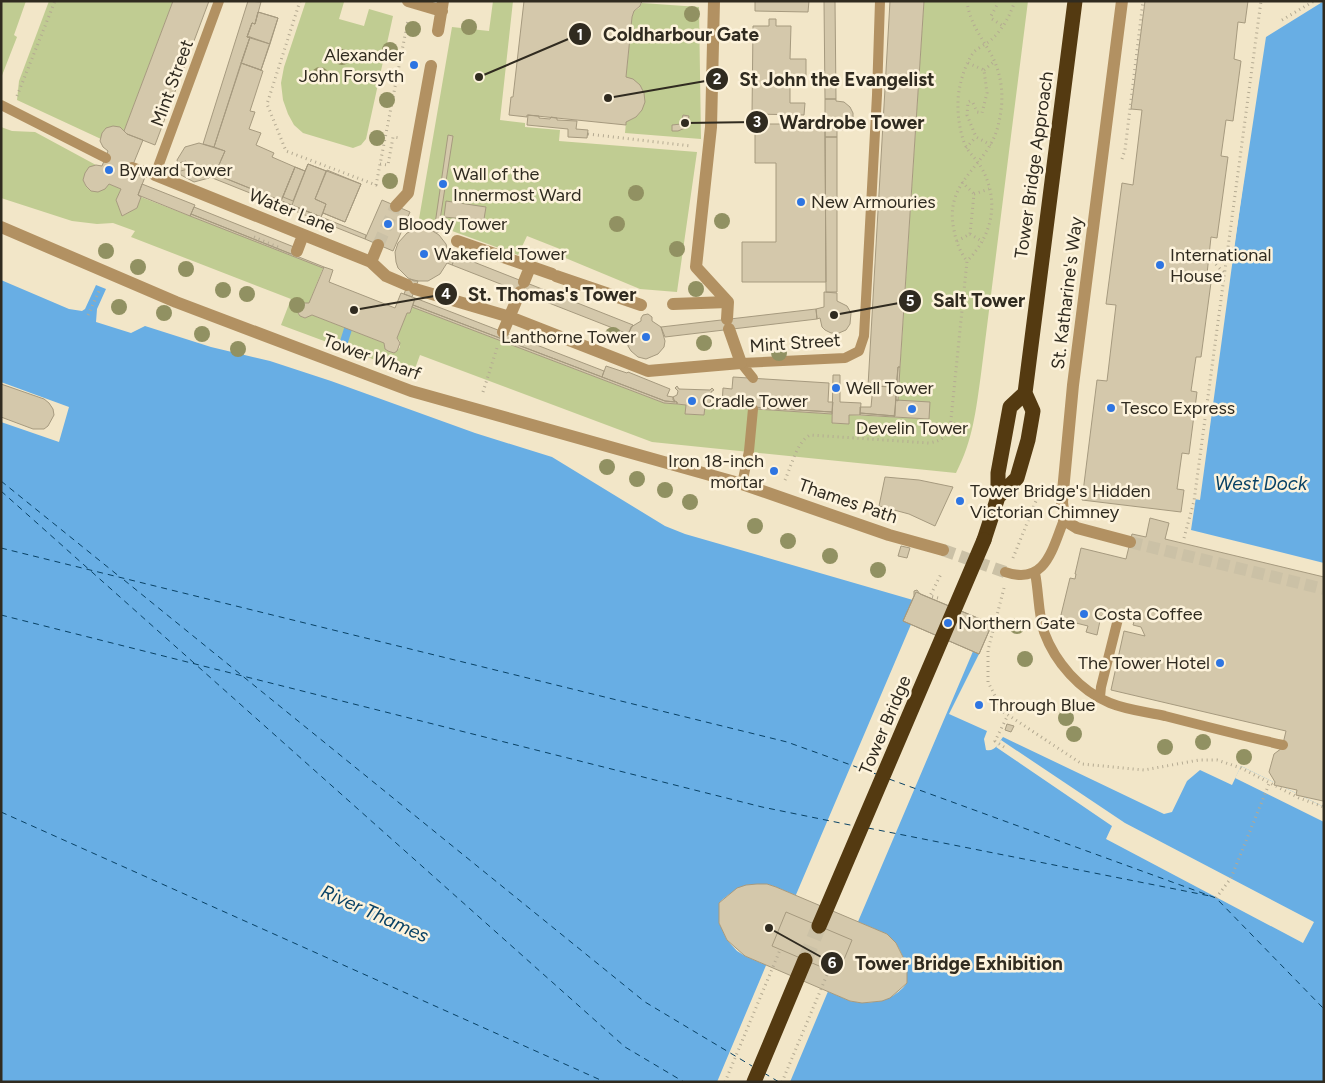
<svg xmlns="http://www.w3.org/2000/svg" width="1325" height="1083" font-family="Figtree,sans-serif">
  <rect width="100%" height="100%" fill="#f2e6c8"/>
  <path fill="#c0cc92" d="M1 1H26L14 35 17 37 1 78Z
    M49 1H173L124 131C114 122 103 127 101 139L17 100 19 81Z
    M306 1 344 2 339 19 364 26 369 9 393 16 366 139 361 145 353 148 303 133 294 125 288 114 283 100 281 83 284 67Z
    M493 1H513L500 120 525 123V127L560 130 559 141 697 152 677 292 640 289 563 257 565 251 527 236 518 255 419 219 452 27 489 31Z
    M924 1H1028L981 374C976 410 973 440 956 473L652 442 420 355 413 374 281 325 291 299 131 237 135 231 113 223 97 224 72 221 1 198V127L12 131 35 132 96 165C70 175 91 205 109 184L121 189 116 200 122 216 137 208 141 197 323 268 309 303H303L298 307C296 312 299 317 305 318L312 315 384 343 385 349 390 352H396L400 347V341L397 338 407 313H410L412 307 664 403 686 405V414L704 415 705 406 832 414V423L849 424V415L929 419 898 401Z
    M642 3 699 7 701 139 625 133 626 122 636 117 642 110 626 77 632 17 634 11 639 8Z"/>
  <path fill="#68aee4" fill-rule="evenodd" d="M1324 1V563L1191 530 1266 37Z
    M1 280 69 309 82 311 85 309 96 285 106 289 97 309 96 322 131 333 145 326 211 347 270 361 331 381 475 433 552 457 665 526 685 534 913 600 904 621 979 654 949 714 987 731 984 739 986 750C995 752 998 744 1003 737L1164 814 1172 812 1187 781 1200 770 1232 785 1241 766 1324 807V1082H1ZM757 884H767L776 887 887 934C902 947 907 963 907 983 893 1002 871 1005 850 1001L745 956 737 951 727 940 719 923V903C730 892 740 886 757 884Z"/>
  <path fill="#f2e6c8" d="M1265 34 1262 57 1260 60 1200 500 1194 499 1263 36Z
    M1 382 69 407 59 442 1 422Z
    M912 622 974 649 857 924 795 897Z
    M1001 740 1125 823 1314 922 1303 943 1106 839 1112 826 996 747Z
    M1241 766 1324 807V822L1235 778Z
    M767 963 829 989 790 1082H717Z"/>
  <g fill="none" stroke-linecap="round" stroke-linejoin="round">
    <path stroke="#68aee4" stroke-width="8" d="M342 348 348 329"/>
    <path stroke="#094265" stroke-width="1" stroke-dasharray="6 5" stroke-linecap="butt" d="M1 481 120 577
      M1 491 625 1047 684 1082
      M1 548 787 742 876 774
      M124 580 645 1002 752 1066
      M1 615 762 807 855 826
      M889 779 1216 898 1324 1009
      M1 812 605 1082
      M868 828 1210 896
      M764 1073 779 1082"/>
  </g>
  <path fill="#d4c8ab" stroke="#a69a7f" d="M173 1H209L155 145 127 134 124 131Z
    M248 1 261 2 255 24 252 23 247 37H250L214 147 203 144Z
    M521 1H642L640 6 634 11 632 17 626 77 633 79 640 85 644 93 645 102 642 110 636 117 626 122V125L527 115V117L509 115 511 97H513L524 1Z
    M755 1H809L808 12 755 11Z
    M824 1H835L836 99H825Z
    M890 1H924L900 367H898L896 387 868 386Z
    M1145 1H1248L1245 23 1238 22 1234 59 1241 61 1233 121 1226 120 1221 156 1228 157 1217 238 1211 237 1207 274 1212 275 1201 357H1196L1191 391 1197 392 1189 454 1182 453 1177 489 1184 490 1181 512 1082 500 1097 380 1107 381 1116 305 1106 304 1122 183 1133 185 1142 110 1131 109Z
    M258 12 278 18 261 70 241 63 250 37H247L252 23 255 24Z
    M258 12 278 18 270 44 247 37 252 23 255 24Z
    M769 19H776V26H791L790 59H806V78H790V103H805L804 115 752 114 753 26H769Z
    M250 37 270 44 261 70 241 63Z
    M241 63 263 71 250 111 255 112 249 129 261 133 256 145 274 153 272 157 295 167 281 201 215 174 225 151 214 147Z
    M825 99H836V101L844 102 850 107 853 113V120L850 127 847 129 837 131V137H825Z
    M528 115 539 116V118L550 119 551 117 557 118V120L577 121 576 129 588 130 587 138 568 137V129L527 125Z
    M683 115 689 116 688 122 685 128 678 131H672V125L681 124Z
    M755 124H825L826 282H742V242H776V163H755Z
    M113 126 120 127 127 134 143 140 130 172 145 177 138 195 141 197 137 208 122 216 116 200 121 189 109 184 105 189 98 192 91 191 86 186 83 180 85 173 89 167 96 165 102 166 108 151 103 147 100 141 102 133 106 128Z
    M448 135 453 136 438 233 434 231Z
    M825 137H837V292H826Z
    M199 143 225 151 215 174 212 173 209 178 194 182 181 175 177 160 185 147Z
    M186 161 188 169 177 172 175 164Z
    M308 164 361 184 345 222 323 213 321 217 281 201 295 167 305 171Z
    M308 164 326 171 315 199 326 204 321 217 292 205Z
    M295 167 305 171 293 201 283 197Z
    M327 170 361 184 345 222 323 213 326 204 315 199Z
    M212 173 366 235 365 239 210 177Z
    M142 184 195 205 190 216 138 195Z
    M382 200 410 212 393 251 365 239Z
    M446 201 486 207 483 225 465 219 444 217Z
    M194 207 294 247 291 254 191 214Z
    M191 214 324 267 323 268 190 216Z
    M419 229 431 230 439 235 446 244 448 252 456 255 452 265 447 263 440 274 428 281H414L408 278 398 268 396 262 395 252 398 243 407 233Z
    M456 255 633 325 628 334 452 265Z
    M324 267 333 270 329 282 395 308 401 293 415 298 410 313H407L397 338 400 343 397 351 394 353 388 351 385 349 384 343 312 315 305 318 300 316 298 313V307L303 303H309Z
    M410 279 418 281 412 297 404 294Z
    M824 292 837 293V301L847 306 851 313 850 324 846 330 839 333H831L825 330 822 327 820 318 817 319 816 309 824 307Z
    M415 298 604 371 602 377 413 305Z
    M413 305 665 401 677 402V404L664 403 412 307Z
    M816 309 817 319 665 337 661 327Z
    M648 314 652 317V321L661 327 665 341 664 347 658 354 646 359 638 357 631 351 628 346 627 338 631 327 641 321V318L643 315Z
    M606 366 627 373 628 372 670 389 667 396 673 397 675 402 665 401 602 377Z
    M898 367H900L898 401 896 400Z
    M833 375H840V402L861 403 860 415H849V424L832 423Z
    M733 377 829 383 828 402H833L832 412 722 405 723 388 732 389Z
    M1 384 44 399 49 403 53 409 54 415 48 426 44 429H33L1 417Z
    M677 386 679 389 710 390 712 388 714 390 711 392 710 406H705L704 415 685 414 686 405 677 404V402L673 400V397L677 395 678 391 675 388Z
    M873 386 896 387 895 416 860 413V407H871Z
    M896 400 930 402 929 419 894 417Z
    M711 405 832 412V414L710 406Z
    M860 413 895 416 894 417 860 415Z
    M885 477 919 480 953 487 935 526 909 514 879 506Z
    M1150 518 1169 523 1165 539 1324 577 1323 801 1296 795 1297 790 1274 785 1275 782 1269 772 1274 754 1282 748 1286 731 1111 690 1124 631 1145 636 1141 627 1133 625 1135 619 1109 613 1108 618 1101 616 1097 635 1086 632 1088 626 1060 619 1070 578 1075 579 1076 574H1075L1081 548 1126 559 1132 534 1146 537Z
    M901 546 910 548 907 558 898 556Z
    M917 590 920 594 992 624 979 654 903 621 914 596V591Z
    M916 592 992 624 979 654 903 621Z
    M1007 724 1014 726 1011 732 1005 730Z
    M757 884H767L776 887 887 934 896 943 903 957 907 972V983L890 998 882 1001 862 1003 850 1001 745 956 727 940 719 923V903L737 888 746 885Z
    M786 912 852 940 838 974 772 946Z"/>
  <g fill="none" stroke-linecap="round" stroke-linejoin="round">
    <path stroke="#cbc1a6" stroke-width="12" stroke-dasharray="12 6" stroke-linecap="butt" d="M378 245 396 206
      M1130 542 1324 589
      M943 550 1005 572"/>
    <path stroke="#cbc1a6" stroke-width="15" stroke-dasharray="15 8" stroke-linecap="butt" d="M805 960 819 926"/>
    <path stroke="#b4aa92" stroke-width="3" stroke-dasharray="1 4" stroke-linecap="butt" d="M300 1 267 104 286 151 376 185 408 20
      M967 1C969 20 979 34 988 49 1003 73 1005 99 998 126 988 167 943 180 954 230 956 242 960 252 967 261
      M996 1 997 5 991 16 992 19 1003 26
      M1282 20 1314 1
      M968 63 984 70 987 93 982 113 977 112 973 103 970 101 968 102 967 115 976 137 991 145
      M984 70 995 61
      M17 96 55 1
      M588 134 691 146
      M966 148 976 137
      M1122 159 1125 150 1143 1
      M380 164 388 165 393 137 400 138
      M962 182 974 194
      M970 234 983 242
      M254 237 280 248
      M957 241 970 234 974 194 989 189
      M1209 257 1224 273
      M88 315 100 289
      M483 392 497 348
      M785 480C792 465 796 443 810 435L929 443C940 441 945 438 950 429L967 261C993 235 1000 200 981 167 976 158 968 153 964 142 958 126 956 102 960 86 962 75 968 58 975 51 981 46 989 43 994 37 1004 27 1010 15 1015 1
      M1184 538 1194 501 1261 1
      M1013 558 1040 491 1032 488
      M1004 588 988 650V682L1003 712 1008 715 1082 764 1144 770 1199 760H1217L1241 768 1299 798 1324 807
      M938 598 930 596 941 574
      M1004 747 995 741 1008 715
      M1216 898 1231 878 1269 784
      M725 1082 780 950
      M782 1082 829 970"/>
    <path stroke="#b29162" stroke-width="10" d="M1 105 106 158
      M132 167 155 175 219 1
      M741 363 845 358 859 351 864 336 877 95 880 1
      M741 363 753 378
      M742 484 749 451 753 409
      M1005 572C1046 586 1052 549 1064 520
      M1035 573C1039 593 1038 613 1044 632 1055 662 1080 691 1110 703 1127 710 1147 712 1165 716 1204 726 1243 736 1283 745
      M1100 697 1101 687 1119 615"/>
    <path stroke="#b29162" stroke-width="12" d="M408 1 442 11
      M714 1 711 127 696 267 728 302 727 319
      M1122 1 1073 385 1062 502 1064 520 1077 528 1130 542
      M438 31 443 1
      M155 175 371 262 378 245
      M396 206 408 193 431 66
      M1 227 176 302 411 391 742 484 889 535 943 550
      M457 241 552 274
      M297 251 303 235
      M371 262 386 276 407 285
      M556 276 641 305
      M524 282 530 267
      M415 289 510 317 648 371 741 363 729 329
      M673 304 728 302
      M503 332 520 292"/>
    <path stroke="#543a11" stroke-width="15" d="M998 497 1017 478 1028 440 1033 411 1025 393 1075 1
      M984 540 998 497V473L1010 407 1025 393
      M754 1082 805 960"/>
    <path stroke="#543a11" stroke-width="15" d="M819 926 984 540"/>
  </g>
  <g fill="#919162">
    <circle cx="692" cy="14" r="8"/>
    <circle cx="469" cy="27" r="8"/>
    <circle cx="413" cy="29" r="8"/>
    <circle cx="390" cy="50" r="8"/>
    <circle cx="342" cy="57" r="8"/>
    <circle cx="320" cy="75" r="8"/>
    <circle cx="387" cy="100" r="8"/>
    <circle cx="377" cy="138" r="8"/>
    <circle cx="390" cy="181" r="8"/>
    <circle cx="636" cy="193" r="8"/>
    <circle cx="722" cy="221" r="8"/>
    <circle cx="617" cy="224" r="8"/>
    <circle cx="677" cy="249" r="8"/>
    <circle cx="106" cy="251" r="8"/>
    <circle cx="138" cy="267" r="8"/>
    <circle cx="186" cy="269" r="8"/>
    <circle cx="696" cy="289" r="8"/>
    <circle cx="223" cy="290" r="8"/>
    <circle cx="247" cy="294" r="8"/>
    <circle cx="297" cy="305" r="8"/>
    <circle cx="119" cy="307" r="8"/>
    <circle cx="164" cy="313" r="8"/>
    <circle cx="202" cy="334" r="8"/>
    <circle cx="613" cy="335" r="8"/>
    <circle cx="704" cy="343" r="8"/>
    <circle cx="238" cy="349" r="8"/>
    <circle cx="779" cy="353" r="8"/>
    <circle cx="607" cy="467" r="8"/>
    <circle cx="637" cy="479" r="8"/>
    <circle cx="665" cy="490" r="8"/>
    <circle cx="690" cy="502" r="8"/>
    <circle cx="755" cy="526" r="8"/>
    <circle cx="788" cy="541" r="8"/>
    <circle cx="830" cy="556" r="8"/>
    <circle cx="878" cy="570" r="8"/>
    <circle cx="1017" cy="626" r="8"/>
    <circle cx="1025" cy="659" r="8"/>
    <circle cx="1066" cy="718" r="8"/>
    <circle cx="1074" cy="734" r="8"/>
    <circle cx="1203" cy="742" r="8"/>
    <circle cx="1165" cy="747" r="8"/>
    <circle cx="1244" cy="757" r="8"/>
  </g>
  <g fill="#2e75e2" stroke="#fdf3dc" stroke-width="2">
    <circle cx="414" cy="65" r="5"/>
    <circle cx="109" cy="170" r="5"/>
    <circle cx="443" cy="184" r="5"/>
    <circle cx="801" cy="202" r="5"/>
    <circle cx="388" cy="224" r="5"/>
    <circle cx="424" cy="254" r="5"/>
    <circle cx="1160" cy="265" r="5"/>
    <circle cx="646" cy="337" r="5"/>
    <circle cx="836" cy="388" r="5"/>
    <circle cx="692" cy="401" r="5"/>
    <circle cx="1111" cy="408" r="5"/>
    <circle cx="912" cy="409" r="5"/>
    <circle cx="774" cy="471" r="5"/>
    <circle cx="960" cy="501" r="5"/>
    <circle cx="1084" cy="614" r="5"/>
    <circle cx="948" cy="623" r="5"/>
    <circle cx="1220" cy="663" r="5"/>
    <circle cx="979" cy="705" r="5"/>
  </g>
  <g text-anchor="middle" stroke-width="5" stroke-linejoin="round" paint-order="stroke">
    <g font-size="18" fill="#302b20" stroke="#fdf3dc" text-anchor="start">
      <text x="404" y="61" text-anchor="end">Alexander<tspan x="404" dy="21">John Forsyth</tspan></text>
      <text x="119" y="176">Byward Tower</text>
      <text x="453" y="180">Wall of the<tspan x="453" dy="21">Innermost Ward</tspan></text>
      <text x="811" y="208">New Armouries</text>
      <text x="398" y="230">Bloody Tower</text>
      <text x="434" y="260">Wakefield Tower</text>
      <text x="1170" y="261">International<tspan x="1170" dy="21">House</tspan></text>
      <text x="636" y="343" text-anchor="end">Lanthorne Tower</text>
      <text x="846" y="394">Well Tower</text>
      <text x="702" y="407">Cradle Tower</text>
      <text x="1121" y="414">Tesco Express</text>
      <text x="912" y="434" text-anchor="middle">Develin Tower</text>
      <text x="764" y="467" text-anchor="end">Iron 18-inch<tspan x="764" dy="21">mortar</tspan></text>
      <text x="970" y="497">Tower Bridge's Hidden<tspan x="970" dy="21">Victorian Chimney</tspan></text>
      <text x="1094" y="620">Costa Coffee</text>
      <text x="958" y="629">Northern Gate</text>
      <text x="1210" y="669" text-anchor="end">The Tower Hotel</text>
      <text x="989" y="711">Through Blue</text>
    </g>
    <g font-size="18" fill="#302b20" stroke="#fdf3dc">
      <text transform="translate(172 83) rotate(-70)" y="6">Mint Street</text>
      <text transform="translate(1034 165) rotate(-82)" y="6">Tower Bridge Approach</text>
      <text transform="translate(292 211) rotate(22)" y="6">Water Lane</text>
      <text transform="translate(1067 293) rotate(-83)" y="6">St. Katharine's Way</text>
      <text transform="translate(795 343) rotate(-4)" y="6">Mint Street</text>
      <text transform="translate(372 357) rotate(20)" y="6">Tower Wharf</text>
      <text transform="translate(848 501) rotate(19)" y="6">Thames Path</text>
      <text transform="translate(885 725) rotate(-67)" y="6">Tower Bridge</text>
    </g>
    <g font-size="19" font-style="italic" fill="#094265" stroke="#fdf3dc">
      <text x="1261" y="490">West Dock</text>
      <text transform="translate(375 913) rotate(24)" y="7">River Thames</text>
    </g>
  </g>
  <path fill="none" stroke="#302b20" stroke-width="2" d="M479 77L580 34M608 98L717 79M685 123L757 122M354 310L446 294M834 315L910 301M769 928L832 963"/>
  <g fill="#302b20" stroke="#fdf3dc" stroke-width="2">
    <circle cx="479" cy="77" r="5"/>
    <circle cx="608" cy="98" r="5"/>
    <circle cx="685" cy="123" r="5"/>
    <circle cx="354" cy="310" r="5"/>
    <circle cx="834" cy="315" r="5"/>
    <circle cx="769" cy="928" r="5"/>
    <circle cx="580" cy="34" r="12"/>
    <circle cx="717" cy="79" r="12"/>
    <circle cx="757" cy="122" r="12"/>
    <circle cx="446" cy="294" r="12"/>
    <circle cx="910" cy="301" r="12"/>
    <circle cx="832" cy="963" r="12"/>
  </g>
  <g font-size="15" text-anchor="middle" font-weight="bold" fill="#fff">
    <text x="580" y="40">1</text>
    <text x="717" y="84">2</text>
    <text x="757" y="127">3</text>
    <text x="446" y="299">4</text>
    <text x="910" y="306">5</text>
    <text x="832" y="968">6</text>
  </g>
  <g font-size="19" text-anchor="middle" font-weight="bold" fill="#302b20" stroke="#fdf3dc" stroke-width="5" stroke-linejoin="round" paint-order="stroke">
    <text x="681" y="41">Coldharbour Gate</text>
    <text x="837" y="86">St John the Evangelist</text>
    <text x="852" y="129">Wardrobe Tower</text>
    <text x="552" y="301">St. Thomas's Tower</text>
    <text x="979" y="307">Salt Tower</text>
    <text x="959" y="970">Tower Bridge Exhibition</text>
  </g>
  <rect width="1325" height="1083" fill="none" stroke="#302b20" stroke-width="5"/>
</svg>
